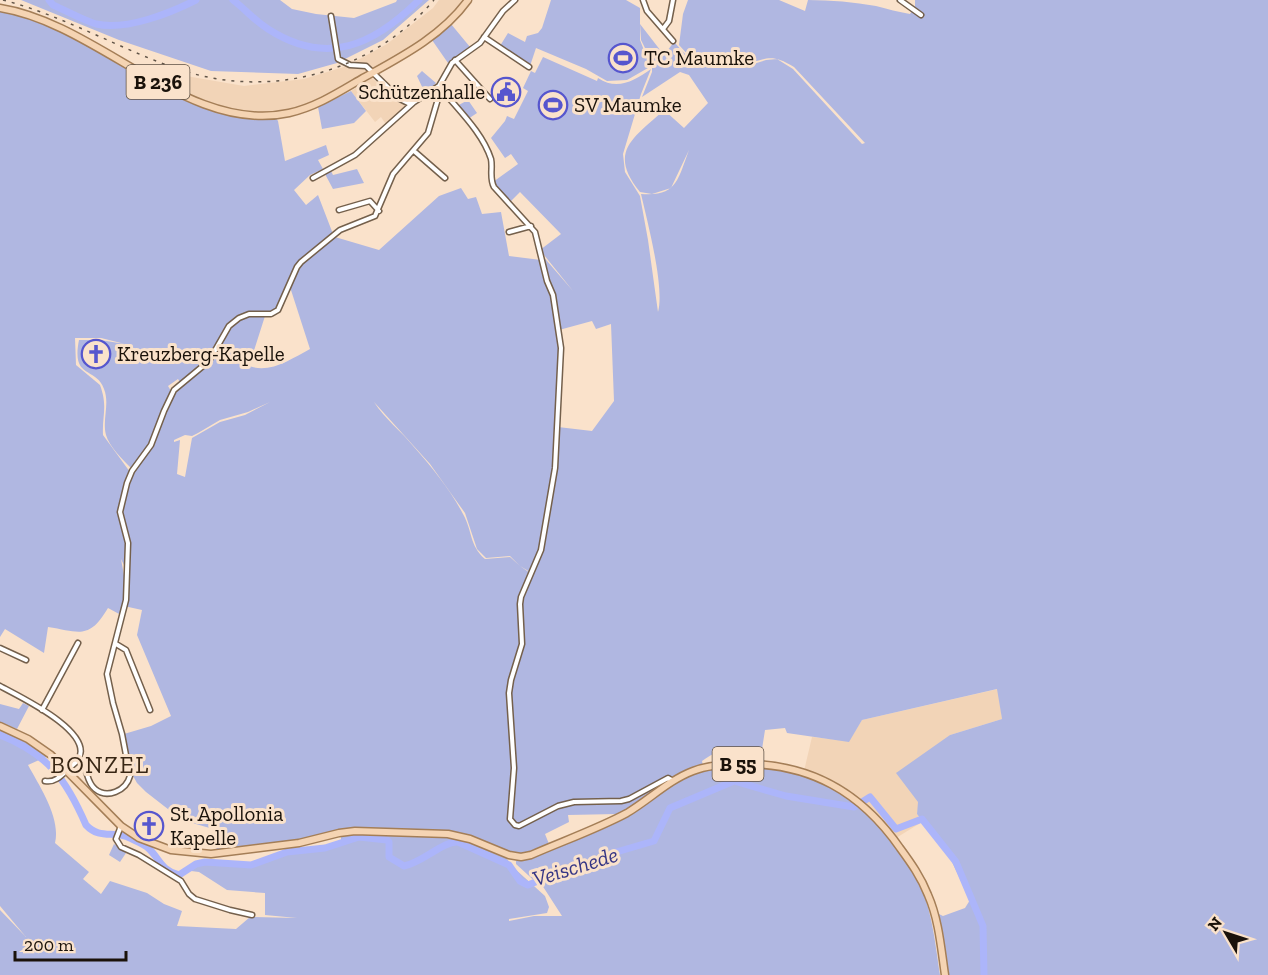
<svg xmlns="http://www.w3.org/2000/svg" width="1268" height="975" font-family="'Zilla Slab',serif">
  <rect width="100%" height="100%" fill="#fae2cb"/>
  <path fill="#f2d4b7" d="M439 0H465L453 14 415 45 326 97 296 109 264 114 236 112 192 98 157 78 162 70 192 77 244 86 304 79 347 66 387 44 433 8Z
    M372 78 399 103 407 106 387 126 381 117 375 122 351 91Z
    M998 689 1002 719 950 735 919 802 917 814 922 822 896 838 874 812 851 792 833 782 804 771 812 737 849 741 862 720Z"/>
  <path fill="#b0b7e1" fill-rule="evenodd" d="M21 0H280L292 9 316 14 354 18 396 2 397 0H429L383 40 337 63 298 74 211 71 119 40Z
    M551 0H626L640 8V40L649 63 648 68 627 80 607 81 586 69 536 48 530 66 500 46 508 33 525 42 527 36 538 33 542 28Z
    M688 0H779L805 11 808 0C831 0 854 2 876 6 888 9 898 12 910 14L912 11 922 18 924 15 915 7V0H1268V975H948L937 913 943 916 965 908 970 900 951 860 917 814 918 802 896 773 950 735 1002 719 997 689 862 720 849 742 787 733 785 728 765 730 760 762 752 761 754 757C734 741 721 748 702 761L703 766 682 774 635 806 617 814 568 815 569 822 545 834 549 844 525 854H516L498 849 471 838 450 833 388 832 355 829 338 831 300 840 216 851 220 831 182 820 146 792 137 783 132 774 127 759 124 734 151 726 171 716 137 635 142 610 124 606 121 615 108 608C89 640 80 632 48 627L44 653 5 629 0 637V10C100 22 170 126 275 117L278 121 285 161 326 145 329 155 318 160 323 169 310 175 294 190 306 205 318 195 333 234 297 263 282 300 276 311 271 313 248 312 232 321 226 328 228 330C238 316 249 314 265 316L249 366C270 374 291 359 310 349L290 287 299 266 335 237 379 250 439 196 461 188 468 199 476 197 482 214 501 212 509 256 541 260 546 281 552 294 560 349 557 373 555 460 542 545 530 572 520 566 530 573 519 603 522 644 510 680 509 693 513 769 508 819 512 817 515 768 510 693 512 680 523 644 520 603 544 545 556 461 558 427 592 431 614 401 611 324 596 329 592 321 559 330 554 293 548 280 541 254 573 291 540 250 561 234 520 192 509 203 493 182 518 164 511 154 505 158 491 138 505 121 507 116 514 119 528 91 523 88 531 71 535 73 543 57 597 81 598 78C617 91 634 81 651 69L641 94 623 154 625 172 640 196 648 240 658 312C665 288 647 220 641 194 677 197 678 179 689 150L671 188 652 194 640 192C607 151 634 138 664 110L684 128 708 103 689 75 680 72 642 97 652 72V62L641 40 640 24 664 55 674 42 688 57 717 64 750 65 766 60 777 59 793 69 862 144 865 143 794 67C766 49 764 64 736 64 720 64 704 59 689 56L679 45 683 14ZM75 338H101L125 344 100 340H79C71 380 96 366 104 389 110 404 102 419 106 435 109 446 123 460 131 468L134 467 152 440 164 405 171 391 168 386 178 379 180 382 208 361 217 350 210 363 175 391 166 406 154 442 131 478 122 514 129 539 127 579 125 581 121 559 124 565 127 545 119 512 130 472 103 435C102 415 108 407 100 385L76 365ZM270 402 245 415 220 422 192 438 185 477 177 474 180 440 174 442V440L185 435 192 436 198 433 220 420 248 412ZM374 402 430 464 465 513 477 549 486 558 510 556 520 566 510 557 485 559C469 545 473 532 463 514 451 491 432 467 414 447 401 431 385 419 374 402Z
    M451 24 470 47 448 63 432 40Z
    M422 71 436 83 427 92 424 91 417 76Z
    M351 91 366 111 354 123 322 129 318 107Z
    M468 100 477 113 468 119 457 106Z
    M357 169 364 183 333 189 325 174 331 171 333 175Z
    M23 703 29 706 17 729 0 722V704L19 709Z
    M0 729 29 742 48 756 28 765C40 787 61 818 55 843L89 872 83 879 101 894 110 881 147 893 164 904 182 911 177 926 236 929 250 917 297 918 265 915V893L227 890 199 872 191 871 198 865 219 863 240 866 263 861 280 852 341 845V834H427L452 837 474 843 506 858 514 868 545 896 549 907 547 913 509 919V921L534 916H562L542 885 540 886 516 864V861C559 851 610 825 648 802 664 793 677 781 694 773 706 768 721 768 734 767 804 763 853 790 893 845 901 856 911 866 917 878 932 908 935 942 940 975H0V910L26 937 0 906Z
    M114 844 126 853 120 862 109 855Z"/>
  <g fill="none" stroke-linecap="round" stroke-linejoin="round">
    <path stroke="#acb5fa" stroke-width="7" d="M49 0 53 5C67 11 82 20 96 24 126 31 170 13 196 0
      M233 0C245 9 255 21 268 29 327 67 374 45 419 0
      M0 735C48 754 66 779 86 825 100 840 114 830 130 838 135 841 142 843 147 847 160 858 160 870 179 875L196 864 205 862 251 865 287 852 325 848 359 837 387 840 389 842V857L404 866C422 863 443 841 458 842L509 865 520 881 528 885 553 875 587 867 613 853 654 841 670 808 734 781 786 796 854 807 870 797 896 829 922 819 956 862 983 926 984 975"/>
    <g stroke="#74604c" stroke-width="7">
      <path id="minor" d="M643 0 647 11 673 41
        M900 0 921 15
        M331 16 338 59 350 65 366 66 400 99 408 103 414 102 439 86 452 63 480 43 503 11 515 0
        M663 29 669 21 673 0
        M484 37 529 67
        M455 60 490 99
        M439 86C456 108 482 131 491 159 493 168 489 178 494 187L535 232 547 281 553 295 561 348 555 468 541 550 521 597 520 604 522 644 511 680 509 693 514 768 510 819 515 825 519 826 558 806 574 802 621 801 629 799 668 778 673 781
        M414 151 445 178
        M313 178 355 155 413 103
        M339 210 370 201 379 211
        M509 232 531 226
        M116 644 126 650 150 710
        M0 648 26 660
        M0 686C18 696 96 732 78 760 76 763 71 766 68 769 61 776 55 783 45 781
        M42 710 78 643
        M78 760C89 767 85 781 95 789 107 799 126 791 130 776L122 734 113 703 107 674 126 600 128 543 120 512 127 483 132 471 151 445 164 411 174 390 209 361 229 326 239 318 249 314H271L278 310 297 267 301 262 340 230 375 216 393 174 428 133 440 92 439 86
        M121 826 116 839 121 847 139 855 181 881 189 894 195 899 230 910 252 915"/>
    </g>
    <g stroke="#a47e57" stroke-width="9">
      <path id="primary" d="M0 8C100 24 188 135 289 113 316 107 339 92 363 78 401 57 442 36 468 0
        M0 726 28 739 51 755 121 826 139 838 171 850 211 854 299 843 339 833 355 831 448 834 470 839 509 855 521 857 531 855C563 841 597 829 627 813 649 800 669 780 693 771 708 765 726 764 742 764 810 763 861 792 900 848 911 863 921 877 928 895 939 920 941 948 945 975"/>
    </g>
    <use href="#minor" stroke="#fff" stroke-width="4"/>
    <use href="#primary" stroke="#f5d4b3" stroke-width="6"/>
    <path stroke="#625548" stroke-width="1.5" stroke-dasharray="3 6" stroke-linecap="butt" d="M3 0C65 16 121 50 181 70 272 100 372 72 434 0"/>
  </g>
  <defs>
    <g id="stadium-ring" transform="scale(1.5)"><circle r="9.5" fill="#fae2cb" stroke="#5656ce" stroke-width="1.5"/><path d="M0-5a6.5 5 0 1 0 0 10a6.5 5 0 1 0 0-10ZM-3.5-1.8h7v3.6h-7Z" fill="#5656ce"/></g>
    <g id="civic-ring" transform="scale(1.5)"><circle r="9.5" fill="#fae2cb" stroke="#5656ce" stroke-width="1.5"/><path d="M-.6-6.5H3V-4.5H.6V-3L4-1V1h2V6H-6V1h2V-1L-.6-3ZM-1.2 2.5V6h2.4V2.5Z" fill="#5656ce"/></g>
    <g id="church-ring" transform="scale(1.5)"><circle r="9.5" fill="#fae2cb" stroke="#5656ce" stroke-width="1.5"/><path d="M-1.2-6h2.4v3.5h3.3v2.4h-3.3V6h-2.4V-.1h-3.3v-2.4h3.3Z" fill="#5656ce"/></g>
  </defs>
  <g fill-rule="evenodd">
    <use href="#stadium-ring" x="623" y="58"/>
    <use href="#civic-ring" x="506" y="92"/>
    <use href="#stadium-ring" x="553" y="105"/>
    <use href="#church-ring" x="96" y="354"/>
    <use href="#church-ring" x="149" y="826"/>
  </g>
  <g text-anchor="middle" stroke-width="6" stroke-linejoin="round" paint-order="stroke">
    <g fill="#fae2cb" stroke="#5d5044" stroke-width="1.5">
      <rect x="126.5" y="65" width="63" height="34" rx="4.5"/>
      <rect x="712.5" y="747" width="51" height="34" rx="4.5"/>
    </g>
    <g font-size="20" font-weight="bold" fill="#1a120a">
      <text x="158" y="89">B 236</text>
      <text x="738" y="771">B 55</text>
    </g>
    <g font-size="21" fill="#1a120a" stroke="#fae2cb" text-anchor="start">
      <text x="644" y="65">TC Maumke</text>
      <text x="485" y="99" text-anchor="end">Schützenhalle</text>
      <text x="574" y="112">SV Maumke</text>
      <text x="117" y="361">Kreuzberg-Kapelle</text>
      <text x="170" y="821">St. Apollonia<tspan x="170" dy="24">Kapelle</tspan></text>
    </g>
    <g font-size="22" font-style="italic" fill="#363685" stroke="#fae2cb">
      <text transform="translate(575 866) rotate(-17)" y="8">Veischede</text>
    </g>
    <g font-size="24" letter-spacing="1.5" fill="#382614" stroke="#fae2cb">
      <text x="100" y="773">BONZEL</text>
    </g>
  </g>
  <g transform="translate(1226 933) rotate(309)" stroke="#fae2cb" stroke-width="4.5" paint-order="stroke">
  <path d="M0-4.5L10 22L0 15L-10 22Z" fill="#1a120a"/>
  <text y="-9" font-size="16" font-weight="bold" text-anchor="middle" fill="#1a120a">N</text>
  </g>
  <path d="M15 951v9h111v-9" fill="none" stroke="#1a120a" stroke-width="3"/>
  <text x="24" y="951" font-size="18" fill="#1a120a" stroke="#fae2cb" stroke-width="4.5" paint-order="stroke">200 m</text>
</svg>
